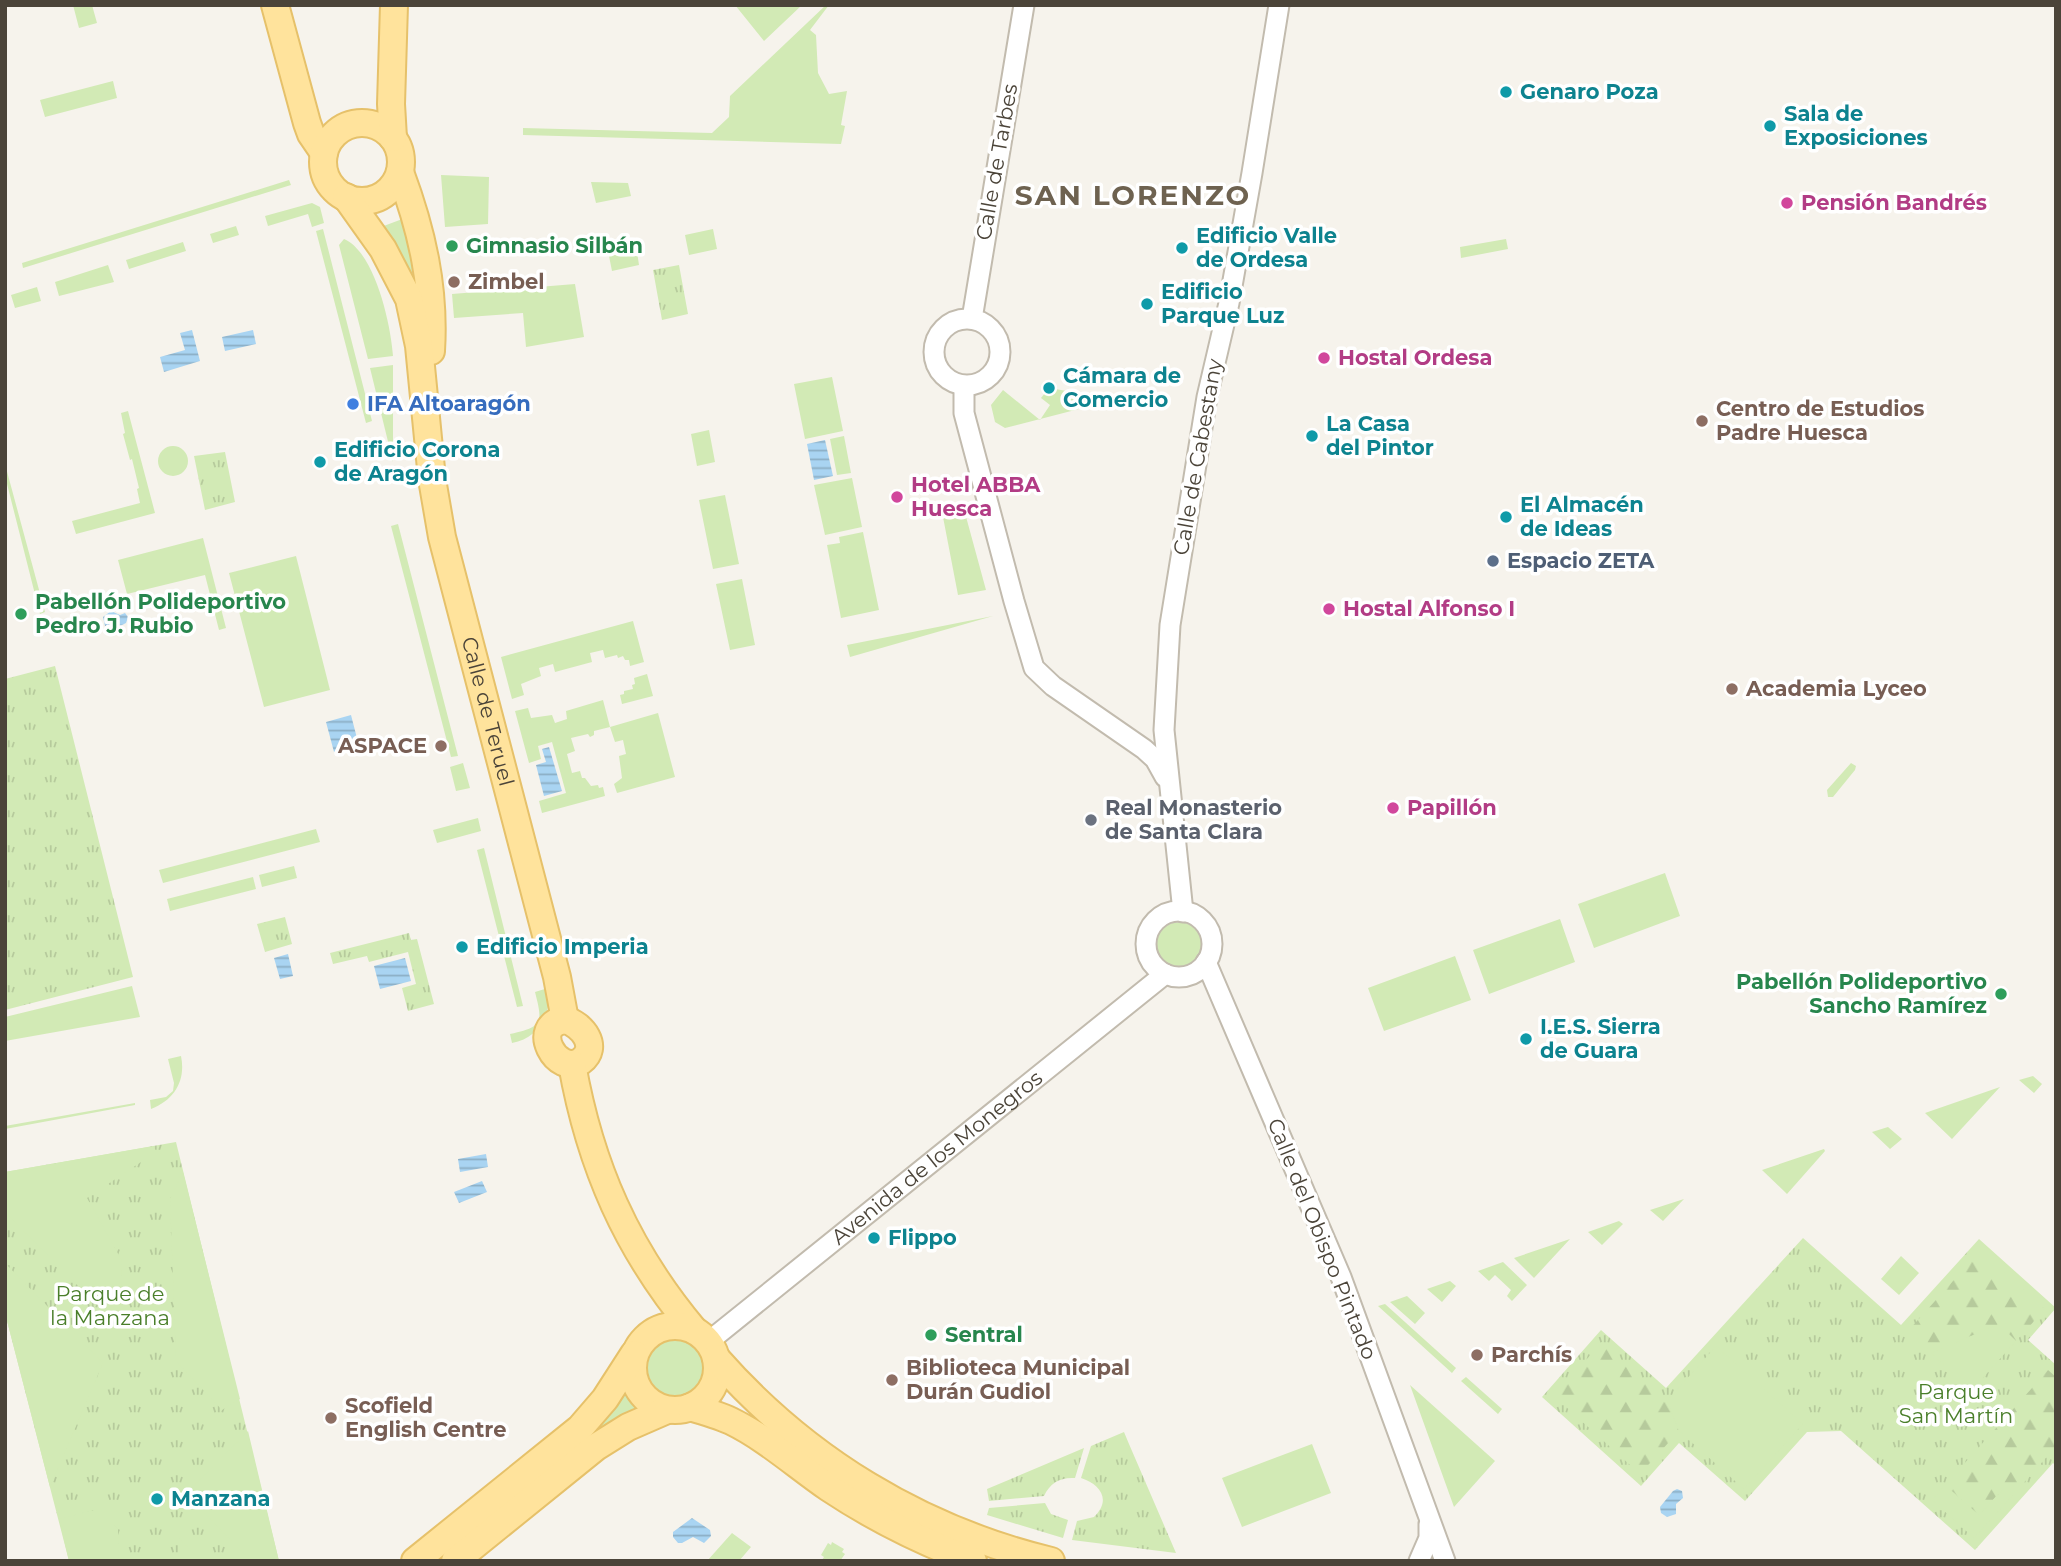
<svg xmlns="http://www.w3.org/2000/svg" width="2061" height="1566" font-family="Montserrat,sans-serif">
  <defs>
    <pattern id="grass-tufts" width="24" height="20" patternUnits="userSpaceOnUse" patternTransform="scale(1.75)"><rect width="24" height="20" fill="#d2eab5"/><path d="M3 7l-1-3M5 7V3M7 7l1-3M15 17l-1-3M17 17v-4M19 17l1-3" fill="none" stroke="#b6ca9c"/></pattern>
    <pattern id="forest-firs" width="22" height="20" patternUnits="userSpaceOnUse" patternTransform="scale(1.75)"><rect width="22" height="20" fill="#d2eab5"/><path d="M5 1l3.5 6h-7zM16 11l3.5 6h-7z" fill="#b6ca9c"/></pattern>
    <pattern id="water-rules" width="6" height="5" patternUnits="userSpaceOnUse" patternTransform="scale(1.75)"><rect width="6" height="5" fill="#a9d4f2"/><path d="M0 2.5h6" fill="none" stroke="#8caec5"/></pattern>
  </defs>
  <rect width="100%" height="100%" fill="#f6f3ec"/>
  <path fill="url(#grass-tufts)" d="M679 265 688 314 662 320 653 270Z
    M225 452 235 502 205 510 194 456Z
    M55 666 133 977 5 1010V679Z
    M285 917 292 944 265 952 257 924Z
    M409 933 411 940 417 939 434 1004 408 1011 402 988 416 984 408 952 369 962 367 956 333 964 330 953Z
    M176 1142 279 1561H69L5 1313V1172Z
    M1803 1238 1901 1325 1979 1239 2056 1308 2028 1340 2056 1365V1466L2053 1463 1975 1550 1841 1431 1807 1432 1745 1501 1679 1443 1641 1486 1542 1397 1601 1330 1666 1388Z
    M1124 1432 1129 1444 1176 1553 1072 1540 1077 1521 1094 1517C1112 1500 1100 1484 1081 1478L1091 1446Z
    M1084 1448 1075 1478C1060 1477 1050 1483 1044 1496L989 1501 987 1489Z
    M1045 1503 1051 1514 1068 1520 1063 1538 987 1515 989 1508Z"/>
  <path fill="url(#forest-firs)" d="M1980 1251 2045 1309 2016 1341 1998 1325 1931 1353 1908 1331Z
    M1602 1342 1667 1401 1679 1431 1640 1474 1554 1396Z
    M2048 1370 2056 1377V1454L2052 1451 2013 1495 2004 1487 1979 1516 1945 1485Z"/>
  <path fill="#d2eab5" d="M73 5H92L97 23 79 28Z
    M735 5H802L764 41Z
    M826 5H829L810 30 816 35 818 73 829 94 847 91 841 125 845 126 841 144 523 135V128L712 133 729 117 730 96Z
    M113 81 117 98 45 117 40 100Z
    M441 175 489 177 488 224 445 227Z
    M289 180 291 185 23 268 22 263Z
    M591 182 628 183 631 196 596 203Z
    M312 203 320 207 324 223 312 227 308 214 268 226 265 216Z
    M405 218 419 292 381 227Z
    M236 226 239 235 213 243 210 234Z
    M323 229 372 421 366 423 316 231Z
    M713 229 717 249 689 255 685 235Z
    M344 239C375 252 391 325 393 356L368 359 339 245Z
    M1506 239 1508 249 1461 258 1460 247Z
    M183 242 186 251 129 269 126 260Z
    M636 245 639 265 612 271 608 251Z
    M108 265 114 282 59 296 55 282Z
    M575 284 584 337 526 347 523 313 454 318 452 294Z
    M37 287 41 301 15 308 11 295Z
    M393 365V462L370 368Z
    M832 377 843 431 805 439 794 384Z
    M1049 388 1091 395 1085 406 1079 409 1005 428 995 422 991 405 1003 390 1040 420 1050 405 1041 398Z
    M128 411 155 513 76 534 72 521 140 503 137 489 139 488 132 459 130 460 123 434 125 433 121 413Z
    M709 430 715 462 697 466 691 434Z
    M844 436 851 473 837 475 830 439Z
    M158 461a15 15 0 1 1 30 0a15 15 0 1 1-30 0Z
    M5 464 45 612 40 614 5 476Z
    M852 478 862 527 825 535 814 485Z
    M725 495 739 564 713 569 699 500Z
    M965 513 986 590 958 595 943 517Z
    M398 524 458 756 451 757 391 526Z
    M863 532 879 610 841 618 827 545 840 543 839 537Z
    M203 538 226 628 219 630 205 575 127 594 118 560Z
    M296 556 330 690 264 707 229 573Z
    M742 579 755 645 730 650 716 584Z
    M993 616 850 657 847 645Z
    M633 621 644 662 630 666 629 660H625L623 656 618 658 617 655 605 658 603 650 590 653 592 662 555 672 553 664 539 668 541 676 521 684 524 695 512 699 501 657Z
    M647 674 653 696 622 704 620 695 624 694V691L633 689 632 685 635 684 634 678Z
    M603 700 610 727 658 713 675 777 617 793 614 784 622 778 619 756 626 754 623 740 615 742 610 727 594 731V735L590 737 588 734 571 738 575 751 567 754 572 773 580 771 582 778H585L591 786 598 785 599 788 603 787 605 796 542 813 539 801 566 793 552 742 538 746 541 759 529 763 515 711 528 708 531 718 552 715 555 723 567 719 566 711Z
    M463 763 470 788 456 791 450 767Z
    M1851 763 1856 766 1855 770 1833 797H1828L1827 790Z
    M478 818 481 831 437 843 433 830Z
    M316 829 320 842 163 883 159 870Z
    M484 848 523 1006 517 1007 477 850Z
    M294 866 297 878 262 887 259 875Z
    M1665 873 1680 916 1594 948 1578 904Z
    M253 877 256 889 170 911 167 899Z
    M1560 919 1575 962 1489 994 1473 950Z
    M1156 945a23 23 0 1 1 46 0a23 23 0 1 1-46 0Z
    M1455 956 1471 1000 1384 1031 1368 988Z
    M132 986 140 1017 5 1041V1017Z
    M548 988C552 1014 539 1038 512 1043L510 1034C543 1027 543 1023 535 992Z
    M181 1056C186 1080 175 1100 151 1109L150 1100 166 1097 173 1091 174 1083 168 1059Z
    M2033 1076 2042 1084 2034 1093 2019 1080Z
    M2000 1087 1952 1139 1925 1113Z
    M135 1103V1105L5 1129V1126Z
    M1888 1127 1902 1139 1890 1149 1872 1132Z
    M154 1146 156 1152 87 1198 121 1259 123 1331 5 1212V1172Z
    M1824 1149 1825 1151 1787 1194 1762 1170Z
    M183 1172 240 1399 222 1410 176 1361 170 1199Z
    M1684 1199 1663 1221 1650 1210Z
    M1619 1221 1623 1224 1602 1245 1588 1232Z
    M1570 1239 1534 1278 1514 1258Z
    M1901 1256 1919 1273 1899 1295 1881 1279Z
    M1503 1262 1527 1285 1512 1301 1507 1296 1511 1290 1495 1275 1489 1281 1478 1271Z
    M5 1263 103 1363 50 1487 5 1313Z
    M1450 1281 1456 1286 1442 1302 1427 1289Z
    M1407 1296 1425 1313 1415 1324 1390 1302Z
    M1385 1304 1456 1368 1452 1373 1378 1306Z
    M1999 1324 2016 1341 1972 1390 1931 1353Z
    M644 1368a30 30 0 1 1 60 0a30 30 0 1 1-60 0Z
    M1716 1346 1803 1424 1744 1489 1679 1431 1667 1401Z
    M1466 1377 1502 1409 1498 1414 1461 1381Z
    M1410 1385 1495 1461 1454 1507Z
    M625 1390 642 1409 587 1436Z
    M248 1431 279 1561H251L186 1494Z
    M1312 1444 1331 1493 1242 1527 1222 1478Z
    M1945 1485 1979 1515 2005 1487 2013 1495 1974 1538 1932 1500Z
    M98 1509 118 1529 119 1561H69L59 1519Z
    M732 1533 751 1547 739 1561H707Z
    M179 1538 201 1561H179Z
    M832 1542 844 1549 842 1552 845 1554 840 1561 822 1560 824 1557 821 1555 828 1543 831 1545Z"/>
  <path fill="url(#water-rules)" d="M192 330 200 361 164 372 160 357 185 350 180 333Z
    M253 330 256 344 225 351 222 337Z
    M825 440 833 476 814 480 807 444Z
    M111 611 120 615 125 613 128 617 126 623 116 628 105 626 103 617Z
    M351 715 359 746 334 752 326 722Z
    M549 747 562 791 544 796 536 765 546 762 542 749Z
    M288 954 293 976 280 979 274 958Z
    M405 958 411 981 380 989 374 966Z
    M486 1154 488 1167 460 1172 458 1159Z
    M482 1181 487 1192 459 1203 454 1192Z
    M1677 1489 1682 1491 1683 1498 1676 1504V1514L1667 1517 1661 1513 1660 1507 1673 1491Z
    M692 1518 710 1530 711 1536 704 1543 693 1537 682 1543H678L673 1537V1532Z"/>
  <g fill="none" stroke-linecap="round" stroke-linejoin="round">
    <g stroke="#c2bbae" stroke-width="23">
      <g id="minor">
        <circle cx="967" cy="352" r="33"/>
        <path d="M972 319 1024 5"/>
        <path d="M964 386V413L1014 601 1034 668 1053 686 1144 749 1155 759 1165 777"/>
        <circle cx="1179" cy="944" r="33"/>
        <path d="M1183 912 1164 730 1170 625 1207 397 1229 303 1252 173 1279 5"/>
        <path d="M1206 962 1341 1277 1445 1561"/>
        <path id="s1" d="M708 1342 1165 974"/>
        <path d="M1419 1561 1429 1538V1524"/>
      </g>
    </g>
    <g stroke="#e6c16a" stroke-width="30">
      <g id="major">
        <path d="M275 5 307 123 311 134 324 153"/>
        <circle cx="362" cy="162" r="39"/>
        <path d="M393 138 391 104 394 5"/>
        <path d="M400 172C422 231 435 288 431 351"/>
        <path id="s2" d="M346 197 383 249 409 299 419 346 432 479 442 537 557 977 565 1020"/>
        <path d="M565 1020C582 1024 600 1047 581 1061 557 1077 528 1025 565 1020Z"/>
        <path d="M572 1064C590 1166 627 1250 694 1330"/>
        <circle cx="675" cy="1368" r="42"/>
        <path d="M716 1358C805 1459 919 1529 1051 1561"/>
        <path d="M690 1407C704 1411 718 1415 731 1421 766 1438 797 1466 829 1488 874 1518 923 1542 973 1561"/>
        <path d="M415 1561 580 1428 605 1399 634 1354"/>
        <path d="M455 1561 596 1447 628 1427 667 1410"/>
      </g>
    </g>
    <use href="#minor" stroke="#fff" stroke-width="19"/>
    <use href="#major" stroke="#ffe39c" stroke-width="26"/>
  </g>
  <g fill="#0f9aa8" stroke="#fff" stroke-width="2.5">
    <circle cx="1506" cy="92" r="7"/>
    <circle cx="1770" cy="126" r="7"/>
    <circle cx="1182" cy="248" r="7"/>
    <circle cx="1147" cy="304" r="7"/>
    <circle cx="1049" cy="388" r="7"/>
    <circle cx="1312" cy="436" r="7"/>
    <circle cx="320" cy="462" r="7"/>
    <circle cx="1506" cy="517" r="7"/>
    <circle cx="462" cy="947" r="7"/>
    <circle cx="1526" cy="1039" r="7"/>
    <circle cx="874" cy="1238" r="7"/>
    <circle cx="157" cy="1499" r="7"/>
  </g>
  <g fill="#d1479c" stroke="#fff" stroke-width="2.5">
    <circle cx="1787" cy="203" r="7"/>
    <circle cx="1324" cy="358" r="7"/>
    <circle cx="897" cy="497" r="7"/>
    <circle cx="1329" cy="609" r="7"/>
    <circle cx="1393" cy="808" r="7"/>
  </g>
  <g fill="#2e9e5b" stroke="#fff" stroke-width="2.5">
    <circle cx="452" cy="246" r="7"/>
    <circle cx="21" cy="614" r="7"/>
    <circle cx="2001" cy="994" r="7"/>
    <circle cx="931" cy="1335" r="7"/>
  </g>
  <g fill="#8d6e63" stroke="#fff" stroke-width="2.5">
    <circle cx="454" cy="282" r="7"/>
    <circle cx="1702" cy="421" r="7"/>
    <circle cx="1732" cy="689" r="7"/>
    <circle cx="441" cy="746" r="7"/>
    <circle cx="1477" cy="1355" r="7"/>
    <circle cx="892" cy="1380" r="7"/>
    <circle cx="331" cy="1418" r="7"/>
  </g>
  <circle fill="#3f7fe0" stroke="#fff" stroke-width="2.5" cx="353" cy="404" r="7"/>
  <circle fill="#5c6f8a" stroke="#fff" stroke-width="2.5" cx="1493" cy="561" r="7"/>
  <circle fill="#6b7280" stroke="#fff" stroke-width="2.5" cx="1091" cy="820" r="7"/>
  <g text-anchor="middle" stroke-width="7" stroke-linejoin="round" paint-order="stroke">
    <g font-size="21" font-weight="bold" fill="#0d838f" stroke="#fff" text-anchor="start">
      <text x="1520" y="99">Genaro Poza</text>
      <text x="1784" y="121">Sala de<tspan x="1784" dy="24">Exposiciones</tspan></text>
      <text x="1196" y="243">Edificio Valle<tspan x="1196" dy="24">de Ordesa</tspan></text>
      <text x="1161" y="299">Edificio<tspan x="1161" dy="24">Parque Luz</tspan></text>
      <text x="1063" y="383">Cámara de<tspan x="1063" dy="24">Comercio</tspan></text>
      <text x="1326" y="431">La Casa<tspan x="1326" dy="24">del Pintor</tspan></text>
      <text x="334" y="457">Edificio Corona<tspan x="334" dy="24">de Aragón</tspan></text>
      <text x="1520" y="512">El Almacén<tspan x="1520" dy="24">de Ideas</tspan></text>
      <text x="476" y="954">Edificio Imperia</text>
      <text x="1540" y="1034">I.E.S. Sierra<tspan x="1540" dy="24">de Guara</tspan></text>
      <text x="888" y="1245">Flippo</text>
      <text x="171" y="1506">Manzana</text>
    </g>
    <g font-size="21" fill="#4b4439" stroke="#fff">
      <text transform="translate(997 162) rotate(-80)" y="7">Calle de Tarbes</text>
      <text transform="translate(1198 457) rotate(-80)" y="7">Calle de Cabestany</text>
      <text dy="7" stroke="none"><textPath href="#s2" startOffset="541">Calle de Teruel</textPath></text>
      <text dy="7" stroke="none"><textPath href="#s1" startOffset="294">Avenida de los Monegros</textPath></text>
      <text transform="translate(1322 1239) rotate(68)" y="7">Calle del Obispo Pintado</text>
    </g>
    <g font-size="21" font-weight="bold" fill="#b23c85" stroke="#fff" text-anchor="start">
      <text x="1801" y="210">Pensión Bandrés</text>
      <text x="1338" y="365">Hostal Ordesa</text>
      <text x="911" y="492">Hotel ABBA<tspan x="911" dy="24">Huesca</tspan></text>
      <text x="1343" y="616">Hostal Alfonso I</text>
      <text x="1407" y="815">Papillón</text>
    </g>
    <g font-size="21" font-weight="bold" fill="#27864d" stroke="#fff" text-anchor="start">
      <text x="466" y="253">Gimnasio Silbán</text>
      <text x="35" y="609">Pabellón Polideportivo<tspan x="35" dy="24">Pedro J. Rubio</tspan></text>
      <text x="1987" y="989" text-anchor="end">Pabellón Polideportivo<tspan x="1987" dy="24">Sancho Ramírez</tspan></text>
      <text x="945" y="1342">Sentral</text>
    </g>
    <g font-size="21" font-weight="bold" fill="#785e54" stroke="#fff" text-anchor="start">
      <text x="468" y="289">Zimbel</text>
      <text x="1716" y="416">Centro de Estudios<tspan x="1716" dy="24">Padre Huesca</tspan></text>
      <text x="1746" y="696">Academia Lyceo</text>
      <text x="427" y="753" text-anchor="end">ASPACE</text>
      <text x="1491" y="1362">Parchís</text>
      <text x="906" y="1375">Biblioteca Municipal<tspan x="906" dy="24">Durán Gudiol</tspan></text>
      <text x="345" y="1413">Scofield<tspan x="345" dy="24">English Centre</tspan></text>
    </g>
    <g font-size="21" font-weight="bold" fill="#366cbe" stroke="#fff" text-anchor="start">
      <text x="367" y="411">IFA Altoaragón</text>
    </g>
    <g font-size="21" font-weight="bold" fill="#4e5e75" stroke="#fff" text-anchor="start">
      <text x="1507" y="568">Espacio ZETA</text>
    </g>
    <g font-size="21" font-weight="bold" fill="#5b616d" stroke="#fff" text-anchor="start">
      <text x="1105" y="815">Real Monasterio<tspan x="1105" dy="24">de Santa Clara</tspan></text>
    </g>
    <g font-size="21" fill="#4a7f2a" stroke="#fff">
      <text x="110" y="1301">Parque de<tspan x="110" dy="24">la Manzana</tspan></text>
      <text x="1956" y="1399">Parque<tspan x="1956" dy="24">San Martín</tspan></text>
    </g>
    <g font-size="28" font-weight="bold" letter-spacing="2" fill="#6e6250" stroke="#fff">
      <text x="1133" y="205">SAN LORENZO</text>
    </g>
  </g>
  <rect width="2061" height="1566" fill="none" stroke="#4b4439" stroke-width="14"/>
</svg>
